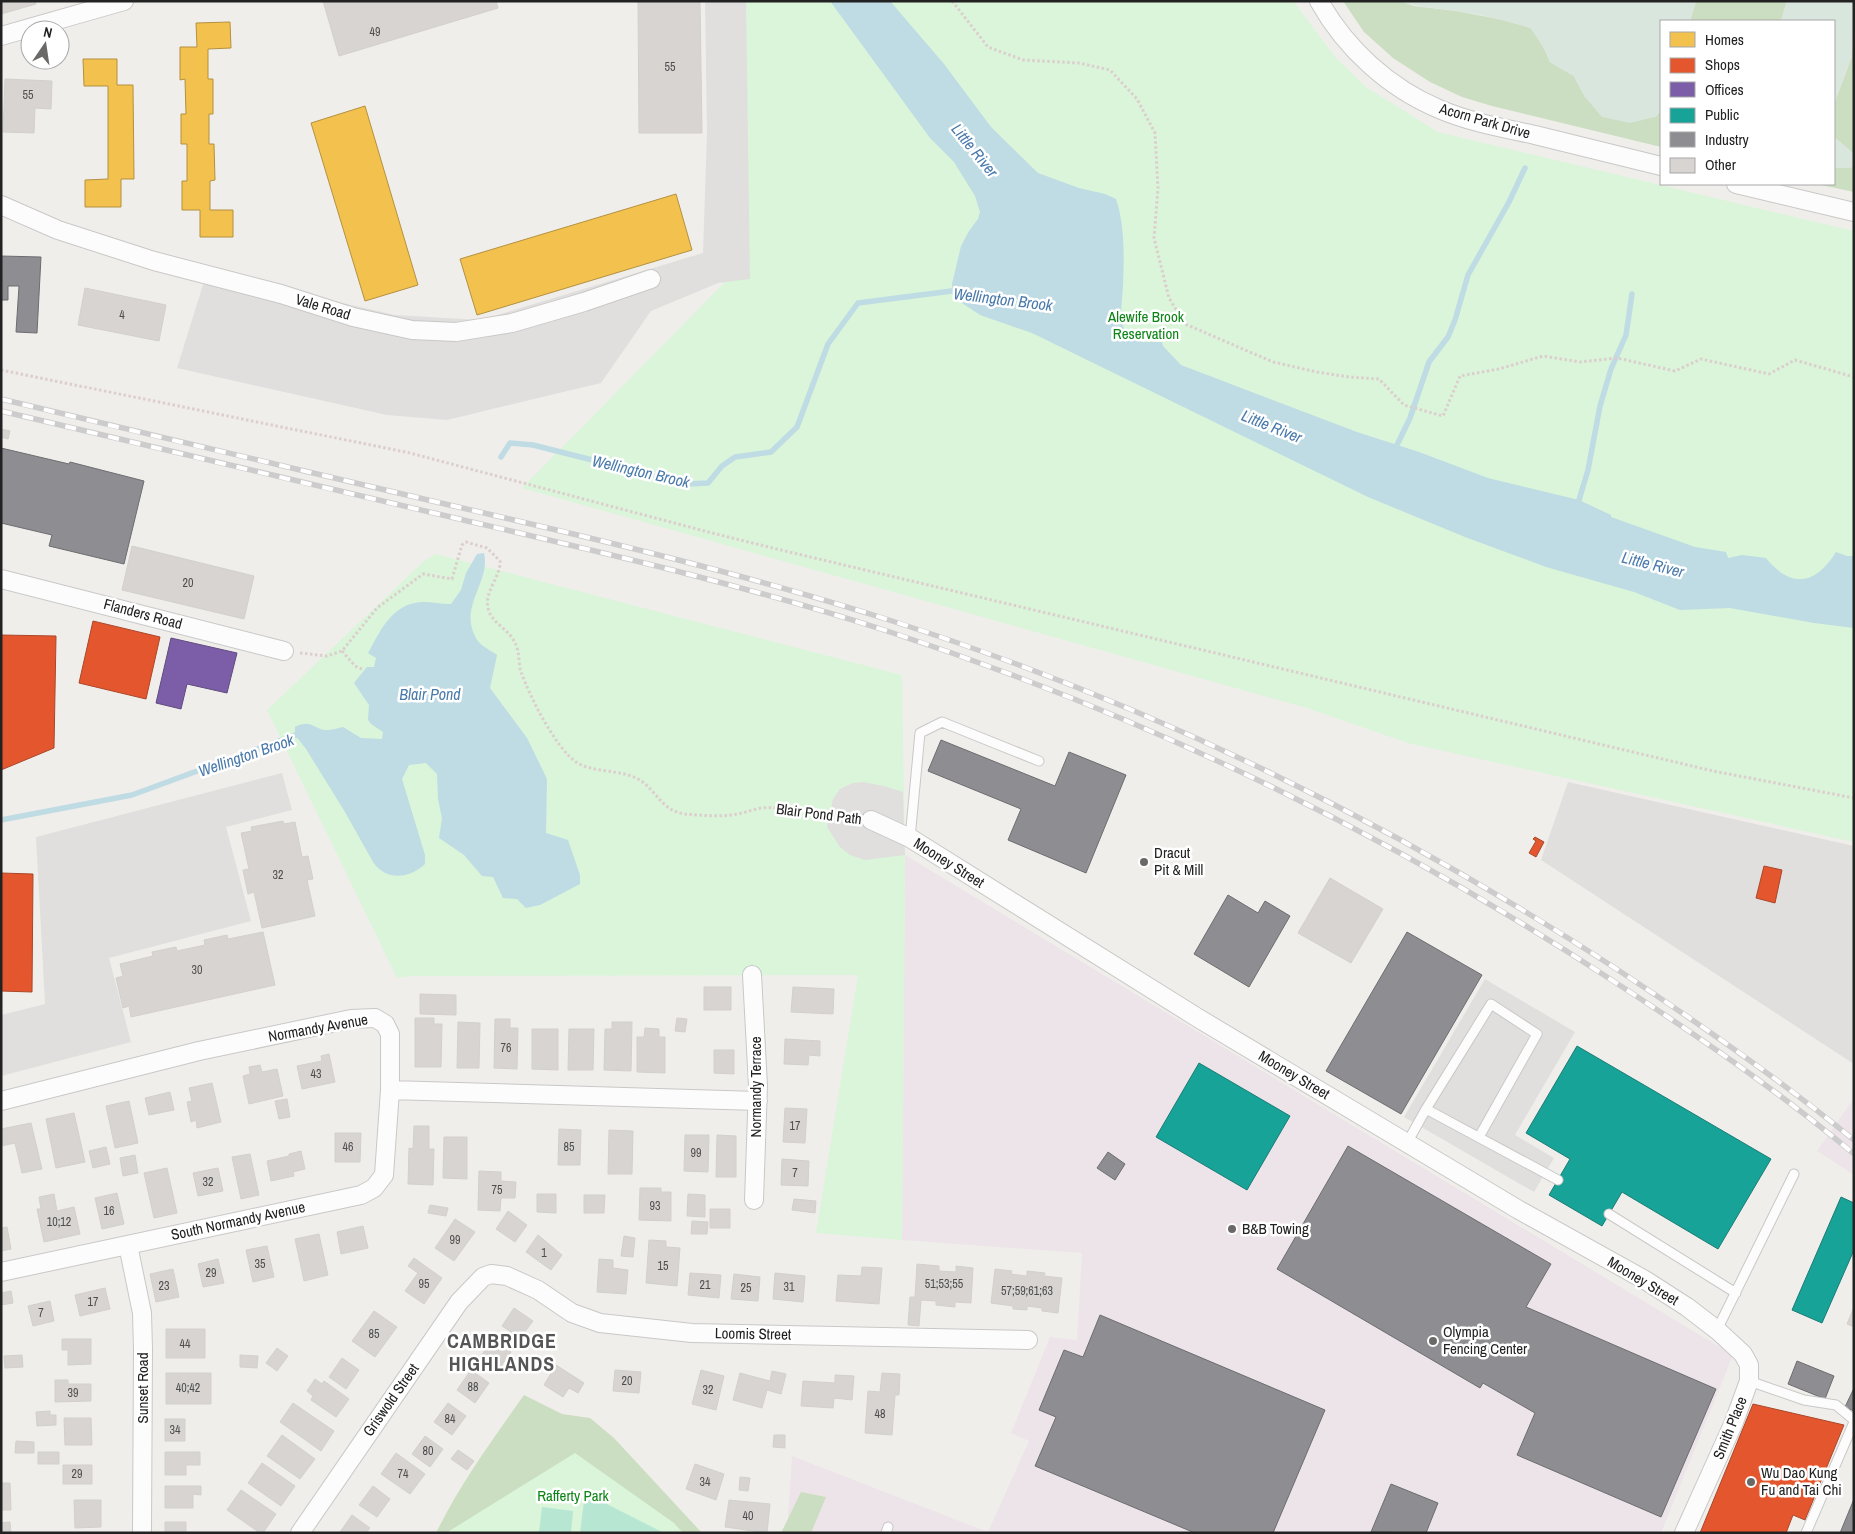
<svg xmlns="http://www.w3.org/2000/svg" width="1855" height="1534" font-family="'Archivo Narrow',sans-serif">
  <rect width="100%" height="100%" fill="#f0eeeb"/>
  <path fill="#ede4e9" d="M905 855 1733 1355 1661 1533H787L792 1456 988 1532 1029 1441 1011 1433 1050 1337 1077 1340 1082 1253 902 1240Z
    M1854 1098V1175L1817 1151Z"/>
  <path fill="#cbdec1" d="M1343 1H1400L1414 6 1457 11 1503 20 1531 28 1544 48 1550 62 1574 76 1585 97 1655 117 1661 111V147L1492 106 1462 97 1430 82 1393 58 1364 32Z
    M1696 1H1787L1781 21H1690Z
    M1854 19V154L1834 137V104L1852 56Z
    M1834 167 1841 168 1854 167V192L1816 184H1834Z
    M524 1395 562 1414 590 1418 614 1438 702 1533H436C460 1484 493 1439 524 1395Z
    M801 1492 826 1497 811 1533H781Z"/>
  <path fill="#d9e6de" d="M1400 1H1696L1690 21H1661V111L1655 117 1630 123 1602 117 1585 97 1574 76 1550 62 1544 48 1531 28C1507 21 1483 15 1458 11 1438 8 1419 8 1400 1Z
    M1787 1H1854L1852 56 1834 104V21H1781Z
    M1834 137 1854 154V167L1841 168 1834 167Z"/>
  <path fill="#daf5da" d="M714 1H1293L1336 58 1366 87 1438 132 1854 231V842L1408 743 1307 708 522 488 725 282Z
    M436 554 902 675 905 855 902 1240 816 1233 858 975 410 976 397 978 267 710 425 560Z
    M575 1453 674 1523 683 1533H446Z"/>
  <path fill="#b7e6d2" d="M585 1493 664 1533H580Z
    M542 1507 573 1511 571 1533H539Z"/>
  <path fill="#e0dfde" d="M705 1H746L750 279 718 283 651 311 601 383 447 420 387 415 177 368 207 272 395 315 481 320 703 253 707 132Z
    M282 773 292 810 226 827 251 921 109 958 131 1042 1 1076V1015L45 1004 36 837Z
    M862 782 884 786 903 792 905 855 865 860 850 855 840 847 827 827 833 799 840 789 853 783Z
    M1568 782 1854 846V1064L1541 860Z
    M1485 979 1575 1032 1515 1135 1554 1158 1534 1192 1404 1117Z"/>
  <path fill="#bfdbe3" d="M830 1H890L944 64 991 127 1038 173 1079 188 1105 194 1116 199C1125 225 1124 258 1123 285 1122 305 1119 313 1125 332L1142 342H1162L1163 346 1181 365 1357 432 1419 452 1488 478 1579 500 1611 515V517L1695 547 1726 552 1728 558 1742 555 1766 558C1792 590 1816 584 1836 552L1847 556H1854V628L1814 623 1730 608 1680 610 1634 592 1546 567 1465 537 1368 497 1032 333 980 315 953 297 952 284 961 246 969 231 978 219 980 212 975 196 954 162 930 138Z
    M484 553C491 582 458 607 476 638 479 645 490 650 497 655L490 688 527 738 547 779 546 833 568 840 580 875V884L540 905 526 908 517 899 503 898 493 877 482 876 464 855 439 838 442 818 438 799 437 774 426 763 409 765 402 779 425 855V864C409 879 386 881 373 862L345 812 306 749 295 735V727C312 718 315 731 327 730 332 730 338 728 343 727L361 738 382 739 383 732 371 724 368 720 369 705 354 683 367 667H374L376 658 368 653C381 630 392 603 423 602 432 602 441 604 451 604L461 590 466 573 477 554Z"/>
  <path fill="#f2c14e" stroke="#b49141" d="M230 22 231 48 208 49V79H213V114H209V144H214L215 180 210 181V210H233V237H200V210H182V181H187V144H181V114H186L185 79 180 80V47H197L196 23Z
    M83 59H117V85H133L134 179H121V207H85V180L108 179V86H84Z
    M365 106 418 285 365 301 311 123Z
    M676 194 692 250 477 315 460 259Z"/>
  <path fill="#e4572e" stroke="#aa472a" d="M93 621 160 637 146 699 79 683Z
    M1 635 56 636 54 748 1 770Z
    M1535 837 1544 842 1536 857 1529 853 1536 841 1533 839Z
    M1764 866 1782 870 1775 903 1756 898Z
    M1 873 33 874 32 992 1 991Z
    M1753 1404 1844 1425 1805 1520 1793 1515 1786 1533H1700Z"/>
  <path fill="#7b5ea7" stroke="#604c7f" d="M171 638 237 653 227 693 187 684 181 709 156 703Z"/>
  <path fill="#17a398" stroke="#1a7c75" d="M1577 1046 1771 1159 1718 1249 1622 1192 1602 1226 1549 1195 1570 1159 1526 1133Z
    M1199 1063 1290 1116 1247 1190 1156 1137Z
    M1841 1197 1854 1203V1250L1822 1323 1792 1310Z"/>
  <path fill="#8d8d92" stroke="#6d6d70" d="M1 256 41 257 37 333 16 332 19 286H8V300H1Z
    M1 448 69 464 70 462 144 481 124 564 49 546 52 535 1 523Z
    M941 740 1055 786 1069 752 1126 775 1086 873 1008 840 1021 809 928 771Z
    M1228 895 1258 913 1265 901 1290 916 1249 987 1194 954Z
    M1407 932 1482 975 1401 1114 1326 1071Z
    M1348 1146 1551 1264 1526 1307 1716 1389 1661 1517 1517 1455 1535 1413 1483 1383 1480 1388 1277 1269Z
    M1108 1152 1125 1164 1115 1180 1097 1168Z
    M1100 1315 1325 1410 1273 1533H1195L1035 1466 1056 1417 1039 1410 1064 1350 1083 1357Z
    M1797 1361 1834 1376 1825 1399 1788 1384Z
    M1854 1388V1411L1845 1407Z
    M1391 1484 1438 1503 1426 1533 1371 1532Z
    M1854 1499V1533H1840Z"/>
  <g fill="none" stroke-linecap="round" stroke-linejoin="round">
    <path stroke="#bfdbe3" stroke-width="5.5" d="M1397 451V445L1410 418 1429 362 1448 337 1455 320 1468 275 1509 202 1525 168
      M501 457 510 443 533 445 687 484 708 483 722 466 735 457 771 452 797 427 828 344 858 303 952 291 958 292
      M1578 507 1579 500 1588 470 1600 406 1611 369 1626 335 1632 294
      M1 820 132 795 295 735 301 736"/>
  </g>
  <path fill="#d7d4d2" stroke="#d3d0cc" d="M1 1H35L36 4 1 14Z
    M323 1H496L498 8 339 56Z
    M638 1H700L702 133H639Z
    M5 79 52 81 51 109 35 108 34 133 3 132Z
    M85 288 166 305 159 341 78 325Z
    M1 429 10 431 8 439 1 437Z
    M132 546 254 576 244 619 122 590Z
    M283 821 284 824 295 822 302 857 308 856 313 879 307 880 315 916 262 928 254 892 248 894 243 870 249 869 241 833 252 831 251 827Z
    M1330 878 1383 909 1351 963 1298 933Z
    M263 932 275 985 131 1017 129 1006 123 1008 116 978 123 976 120 964 153 956 152 952 176 947 177 951 205 945 204 940 227 935 228 939Z
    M704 987H731V1010H704Z
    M793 987 834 989 833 1014 791 1012Z
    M420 994 456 995V1015L420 1014Z
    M415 1018H434V1024H442L441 1067H415Z
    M677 1018 687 1019 685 1032 675 1031Z
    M495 1019H510V1028H518L517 1069 494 1068Z
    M458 1022 480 1023 479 1068H457Z
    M612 1022H632L631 1071 604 1070 605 1029H612Z
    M645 1028 659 1029V1037H665V1073L637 1072V1037H644Z
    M532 1029H558V1070L532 1069Z
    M569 1029H594L593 1070H568Z
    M785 1039 820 1041V1056L809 1055 808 1065 784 1064Z
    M714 1050H734V1074L714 1073Z
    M329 1054 335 1082 302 1089 297 1066 322 1061 321 1056Z
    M260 1065 262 1072 277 1069 283 1096 249 1104 243 1076 250 1074 249 1067Z
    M212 1083 221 1122 197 1128 196 1120 191 1122 187 1102 192 1101 189 1088Z
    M170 1092 174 1110 149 1115 145 1098Z
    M287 1099 290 1117 279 1119 275 1101Z
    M129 1101 138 1143 115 1148 106 1106Z
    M785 1108 807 1109 805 1143 783 1142Z
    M74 1113 85 1162 56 1168 46 1119Z
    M31 1123 42 1169 22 1173 15 1143 1 1146V1129Z
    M414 1126H429V1149H434L433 1185 408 1184 409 1148 413 1149Z
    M559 1129 581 1130 580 1165H558Z
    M609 1130 633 1131 632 1174H608Z
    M335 1133H361L360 1162H335Z
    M685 1135H709L708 1172 684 1171Z
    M717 1135 736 1136V1177H716Z
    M444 1137H467V1179L443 1178Z
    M106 1147 110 1164 93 1168 89 1151Z
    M301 1151 305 1169 293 1172 294 1176 271 1181 267 1161 289 1156V1154Z
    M250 1154 259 1195 241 1199 232 1157Z
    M135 1155 138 1173 123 1176 120 1158Z
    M782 1159 809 1161 808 1186 781 1185Z
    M167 1168 177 1213 154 1218 144 1173Z
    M218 1168 223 1191 198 1196 193 1173Z
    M479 1171 501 1172V1181L516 1182 515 1198H501L500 1211 478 1210Z
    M640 1188H661V1192H671V1221L639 1220Z
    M117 1193 124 1224 102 1229 95 1198Z
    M54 1194 57 1211 74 1207 80 1234 44 1242 37 1209H41L39 1197Z
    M537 1194H556V1213L537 1212Z
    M688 1194 705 1195V1217L687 1216Z
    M584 1195H605L604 1213H584Z
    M794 1199 816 1201 815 1213 792 1210Z
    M430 1205 448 1208 446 1216 428 1213Z
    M710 1209H730V1228H710Z
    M508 1211 527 1225 515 1242 496 1229Z
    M455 1219 475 1232 454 1261 435 1248Z
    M692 1221 708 1222 707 1234H691Z
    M363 1226 368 1248 341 1254 337 1232Z
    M7 1227 11 1249 1 1251V1228Z
    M319 1234 328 1275 304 1281 295 1239Z
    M538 1235 562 1255 551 1270 526 1252Z
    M624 1236 635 1238 633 1257 621 1256Z
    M649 1240 666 1241V1247L680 1248 677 1286 646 1283Z
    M267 1246 274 1277 253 1282 246 1250Z
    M414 1258 442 1278 424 1304 405 1291 418 1273 408 1266Z
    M218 1259 224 1283 203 1287 198 1264Z
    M599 1259 613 1260V1268L628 1270 626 1294 597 1292Z
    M917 1264 939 1266V1271L956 1272V1266L973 1268 971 1303 955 1302V1307L936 1305V1301L921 1300 919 1326 908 1325 910 1297H915Z
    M862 1267 882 1268 879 1304 836 1301 838 1275 861 1276Z
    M173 1269 179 1297 156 1302 150 1274Z
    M995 1269 1012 1271 1011 1274 1027 1276V1271L1045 1273 1044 1276 1062 1278 1058 1313 1042 1311V1308L1027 1306V1310L1013 1309V1306L991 1303Z
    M690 1273 721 1275 719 1298 688 1295Z
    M775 1273 805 1276 803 1302 773 1299Z
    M734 1274 760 1277 758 1301 731 1299Z
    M105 1288 110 1309 80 1316 75 1295Z
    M11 1291 13 1303 1 1305V1293Z
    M50 1301 54 1321 33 1326 28 1306Z
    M1854 1307V1327L1847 1324Z
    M514 1308 533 1321 520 1338 502 1326Z
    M374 1311 397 1327 375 1357 352 1341Z
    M166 1329H205V1358H166Z
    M62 1339H91V1364L68 1365V1350H62Z
    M493 1339 511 1352 496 1373 478 1360Z
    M277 1348 288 1356 277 1371 266 1363Z
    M22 1355 23 1367 5 1368 4 1356Z
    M240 1355 258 1356 257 1368 240 1367Z
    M342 1358 359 1370 346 1389 329 1377Z
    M556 1365 584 1383 578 1393 569 1388 563 1397 544 1385Z
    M471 1370 489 1383 475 1403 457 1390Z
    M615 1370 641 1372 639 1393 613 1391Z
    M701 1370 724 1376 716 1410 692 1404Z
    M772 1371 786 1374 781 1394 767 1390 762 1408 733 1400 740 1373 770 1381Z
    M166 1373H211V1404H166Z
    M882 1373 900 1374 899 1395H895L892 1435 865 1433 868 1391 880 1392Z
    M835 1375 854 1376 852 1400 834 1398 833 1408 801 1406 803 1381 835 1383Z
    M315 1379 322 1384 324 1381 349 1399 336 1417 311 1400 313 1396 307 1391Z
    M55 1380H68V1384H91V1401L55 1402Z
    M293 1403 334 1431 321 1451 280 1422Z
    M448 1403 466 1416 452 1435 434 1422Z
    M50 1411V1415H56V1425L37 1426 36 1412Z
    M64 1418H91L92 1445H65Z
    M165 1419H185V1441H165Z
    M282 1435 315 1459 300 1479 267 1456Z
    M774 1435H785V1448L773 1447Z
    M425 1436 443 1449 430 1467 412 1454Z
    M16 1441 34 1442V1453H15Z
    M458 1450 474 1461 467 1470 451 1459Z
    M38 1452H59V1464H38Z
    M165 1452H200V1465H186V1475H165Z
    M396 1453 425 1474 410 1494 381 1474Z
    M262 1463 295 1486 281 1506 248 1483Z
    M695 1464 724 1474 716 1500 686 1489Z
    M63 1465H92V1484H63Z
    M740 1477 750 1478 748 1491 739 1490Z
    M1 1483H10L11 1510H1Z
    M165 1486H201V1495L193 1494V1508H165Z
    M373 1486 390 1499 377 1517 359 1505Z
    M241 1490 276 1514 263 1533H260L227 1510Z
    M74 1500H101V1527L75 1528Z
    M729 1500 770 1504 767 1533 725 1527Z
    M352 1515 370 1528 366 1533 340 1532Z
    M10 1522 11 1533H1V1523Z
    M165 1522H186V1533H165Z"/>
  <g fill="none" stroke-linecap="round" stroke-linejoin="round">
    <g stroke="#c9c8c7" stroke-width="11">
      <path id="service" d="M910 838 920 733 942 722 1039 761
        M1426 1109 1491 1004 1537 1034 1479 1137
        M1407 1143 1426 1109 1558 1180
        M1609 1214 1736 1293
        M1717 1330 1794 1174
        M1749 1381 1804 1400 1836 1405 1854 1420
        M886 1533 888 1527
        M1806 1533 1854 1422"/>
    </g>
    <g stroke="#c9c8c7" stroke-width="20">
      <path id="minor" d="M1319 1C1346 49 1389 88 1439 109 1469 122 1503 128 1535 135 1577 145 1619 156 1661 166
        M1 36 124 1
        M1736 184 1854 212
        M1 205 58 230 154 261 281 294 353 317 412 330 456 332 512 323 584 302 651 279
        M1 579 284 651
        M871 820 910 838 1198 1018 1519 1210 1645 1280 1687 1307 1717 1330 1743 1354 1749 1365V1381L1734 1422 1684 1533
        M752 975 758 1086 754 1200
        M1 1101 199 1051 351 1019 375 1018 385 1024 390 1034V1090L758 1101
        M128 1245 142 1313 143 1349 142 1533
        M1 1272 361 1195 374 1188 384 1175 390 1090
        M300 1533 459 1302 483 1277 491 1274 507 1276 538 1290 572 1313 600 1323 692 1333 1028 1340"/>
    </g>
    <path stroke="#dccecd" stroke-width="3" stroke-dasharray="2.5 2.5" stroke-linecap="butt" d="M952 1 988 47 1023 60 1079 63 1110 70 1137 99 1155 133 1158 188 1154 238 1169 298 1185 324 1273 362 1317 372 1349 377 1379 379 1404 405 1443 416 1460 376 1499 369 1543 356 1580 362 1617 358 1675 371 1701 359 1769 374 1795 360 1854 377
      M1 370 410 453 712 533 785 551 1713 771 1854 798
      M342 651 355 666 364 670
      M300 653 327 656 342 651 377 608 423 574 452 579 462 545 466 542 487 548 500 561C501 576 484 592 488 608 491 623 509 629 515 643 520 651 518 663 521 672 530 697 555 747 576 762 593 773 619 769 638 779 656 789 661 811 685 814 700 815 716 817 731 815 741 814 751 810 761 808 778 806 792 812 809 813 816 814 822 812 828 813 837 813 846 816 854 817"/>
    <use href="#service" stroke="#fdfcfc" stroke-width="9"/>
    <use href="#minor" stroke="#fdfcfc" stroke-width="18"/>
    <g stroke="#ccc" stroke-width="5.5">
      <path id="rail" d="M1 399C149 435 297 469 445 504 593 538 741 573 886 619 1144 701 1389 821 1615 968 1697 1022 1778 1078 1854 1140
        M1 411C153 447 304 483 455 518 600 552 745 585 887 631 1141 714 1383 831 1607 977 1692 1032 1776 1089 1854 1154"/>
    </g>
    <use href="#rail" stroke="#fff" stroke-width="4" stroke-dasharray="11" stroke-linecap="butt"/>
  </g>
  <g fill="#6a6968" stroke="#fff" stroke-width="2">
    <circle cx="1144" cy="862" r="5"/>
    <circle cx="1232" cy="1229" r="5"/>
    <circle cx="1433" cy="1341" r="5"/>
    <circle cx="1751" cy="1482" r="5"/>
  </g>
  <g text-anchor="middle" stroke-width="5" stroke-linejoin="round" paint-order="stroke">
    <g font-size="12" fill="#4f4e4e">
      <text x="375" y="36">49</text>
      <text x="670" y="71">55</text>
      <text x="28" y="99">55</text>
      <text x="122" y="319">4</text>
      <text x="188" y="587">20</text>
      <text x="278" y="879">32</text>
      <text x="197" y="974">30</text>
      <text x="506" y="1052">76</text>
      <text x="316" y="1078">43</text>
      <text x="795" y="1130">17</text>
      <text x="348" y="1151">46</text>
      <text x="569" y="1151">85</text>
      <text x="696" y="1157">99</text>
      <text x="795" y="1177">7</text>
      <text x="208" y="1186">32</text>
      <text x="497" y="1194">75</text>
      <text x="655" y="1210">93</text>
      <text x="109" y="1215">16</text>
      <text x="59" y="1226">10;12</text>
      <text x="455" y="1244">99</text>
      <text x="544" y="1257">1</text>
      <text x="260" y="1268">35</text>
      <text x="663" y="1270">15</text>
      <text x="211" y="1277">29</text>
      <text x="424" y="1288">95</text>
      <text x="944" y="1288">51;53;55</text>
      <text x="705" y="1289">21</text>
      <text x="164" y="1290">23</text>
      <text x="789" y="1291">31</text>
      <text x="746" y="1292">25</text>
      <text x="1027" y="1295">57;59;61;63</text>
      <text x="93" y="1306">17</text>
      <text x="41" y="1317">7</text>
      <text x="374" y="1338">85</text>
      <text x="185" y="1348">44</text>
      <text x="627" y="1385">20</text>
      <text x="473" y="1391">88</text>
      <text x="188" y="1392">40;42</text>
      <text x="708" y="1394">32</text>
      <text x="73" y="1397">39</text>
      <text x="880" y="1418">48</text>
      <text x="450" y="1423">84</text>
      <text x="175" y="1434">34</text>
      <text x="428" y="1455">80</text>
      <text x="77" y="1478">29</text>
      <text x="403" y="1478">74</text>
      <text x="705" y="1486">34</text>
      <text x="748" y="1520">40</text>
    </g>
    <g font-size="15" fill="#222" stroke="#fff">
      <text transform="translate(1485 121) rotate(16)" y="5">Acorn Park Drive</text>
      <text transform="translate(323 307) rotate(17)" y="5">Vale Road</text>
      <text transform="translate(143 614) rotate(15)" y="5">Flanders Road</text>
      <text transform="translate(819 814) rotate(7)" y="5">Blair Pond Path</text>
      <text transform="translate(949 863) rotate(32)" y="5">Mooney Street</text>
      <text transform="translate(318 1028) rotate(-10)" y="5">Normandy Avenue</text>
      <text transform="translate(1294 1075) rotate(31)" y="5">Mooney Street</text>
      <text transform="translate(756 1087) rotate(-90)" y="5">Normandy Terrace</text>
      <text transform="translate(238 1221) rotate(-12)" y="5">South Normandy Avenue</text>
      <text transform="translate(1643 1281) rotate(31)" y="5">Mooney Street</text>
      <text transform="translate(753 1334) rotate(1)" y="5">Loomis Street</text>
      <text transform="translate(143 1388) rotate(-90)" y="5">Sunset Road</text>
      <text transform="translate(391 1400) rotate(-55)" y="5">Griswold Street</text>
      <text transform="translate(1730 1428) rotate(-68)" y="5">Smith Place</text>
    </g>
    <g font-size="15" fill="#0c8416" stroke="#fff">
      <text x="1146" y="322">Alewife Brook<tspan x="1146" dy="17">Reservation</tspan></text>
      <text x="573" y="1501">Rafferty Park</text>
    </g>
    <g font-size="15" fill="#222" stroke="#fff" text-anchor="start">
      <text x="1154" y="858">Dracut<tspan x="1154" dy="17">Pit &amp; Mill</tspan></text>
      <text x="1242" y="1234">B&amp;B Towing</text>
      <text x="1443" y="1337">Olympia<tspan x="1443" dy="17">Fencing Center</tspan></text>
      <text x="1761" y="1478">Wu Dao Kung<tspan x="1761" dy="17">Fu and Tai Chi</tspan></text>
    </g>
    <g font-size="16" font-style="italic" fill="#4a7aab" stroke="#fff">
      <text transform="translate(975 150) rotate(51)" y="6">Little River</text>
      <text transform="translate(1003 299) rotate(7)" y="6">Wellington Brook</text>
      <text transform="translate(1272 426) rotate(22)" y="6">Little River</text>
      <text transform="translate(641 471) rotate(13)" y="6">Wellington Brook</text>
      <text transform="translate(1653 564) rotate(14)" y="6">Little River</text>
      <text x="430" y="700">Blair Pond</text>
      <text transform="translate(246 755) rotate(-19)" y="6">Wellington Brook</text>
    </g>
    <g font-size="20" font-weight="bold" letter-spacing="1" fill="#555" stroke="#fff">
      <text x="502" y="1348">CAMBRIDGE<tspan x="502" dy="23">HIGHLANDS</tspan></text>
    </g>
  </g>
  <rect width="1855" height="1534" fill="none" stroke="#222222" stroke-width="5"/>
  <rect x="1660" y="20" width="175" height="165" fill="#ffffff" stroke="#a7a7a7"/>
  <rect x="1670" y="32" width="25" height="15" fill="#f2c14e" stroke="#a7a7a7"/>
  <text x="1705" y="45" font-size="15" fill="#222222">Homes</text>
  <rect x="1670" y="58" width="25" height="15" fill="#e4572e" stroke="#a7a7a7"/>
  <text x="1705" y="70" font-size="15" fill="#222222">Shops</text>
  <rect x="1670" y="82" width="25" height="15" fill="#7b5ea7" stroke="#a7a7a7"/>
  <text x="1705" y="95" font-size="15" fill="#222222">Offices</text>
  <rect x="1670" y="108" width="25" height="15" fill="#17a398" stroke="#a7a7a7"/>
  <text x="1705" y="120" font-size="15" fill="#222222">Public</text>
  <rect x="1670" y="132" width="25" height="15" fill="#8d8d92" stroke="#a7a7a7"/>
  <text x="1705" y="145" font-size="15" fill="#222222">Industry</text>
  <rect x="1670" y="158" width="25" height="15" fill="#d7d4d2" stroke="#a7a7a7"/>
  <text x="1705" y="170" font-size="15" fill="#222222">Other</text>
  <g transform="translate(45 45) rotate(13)"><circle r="24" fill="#ffffff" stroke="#a7a7a7"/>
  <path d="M0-4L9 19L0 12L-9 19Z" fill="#6a6968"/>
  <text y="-8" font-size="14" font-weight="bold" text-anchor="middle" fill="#222222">N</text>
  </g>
</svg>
